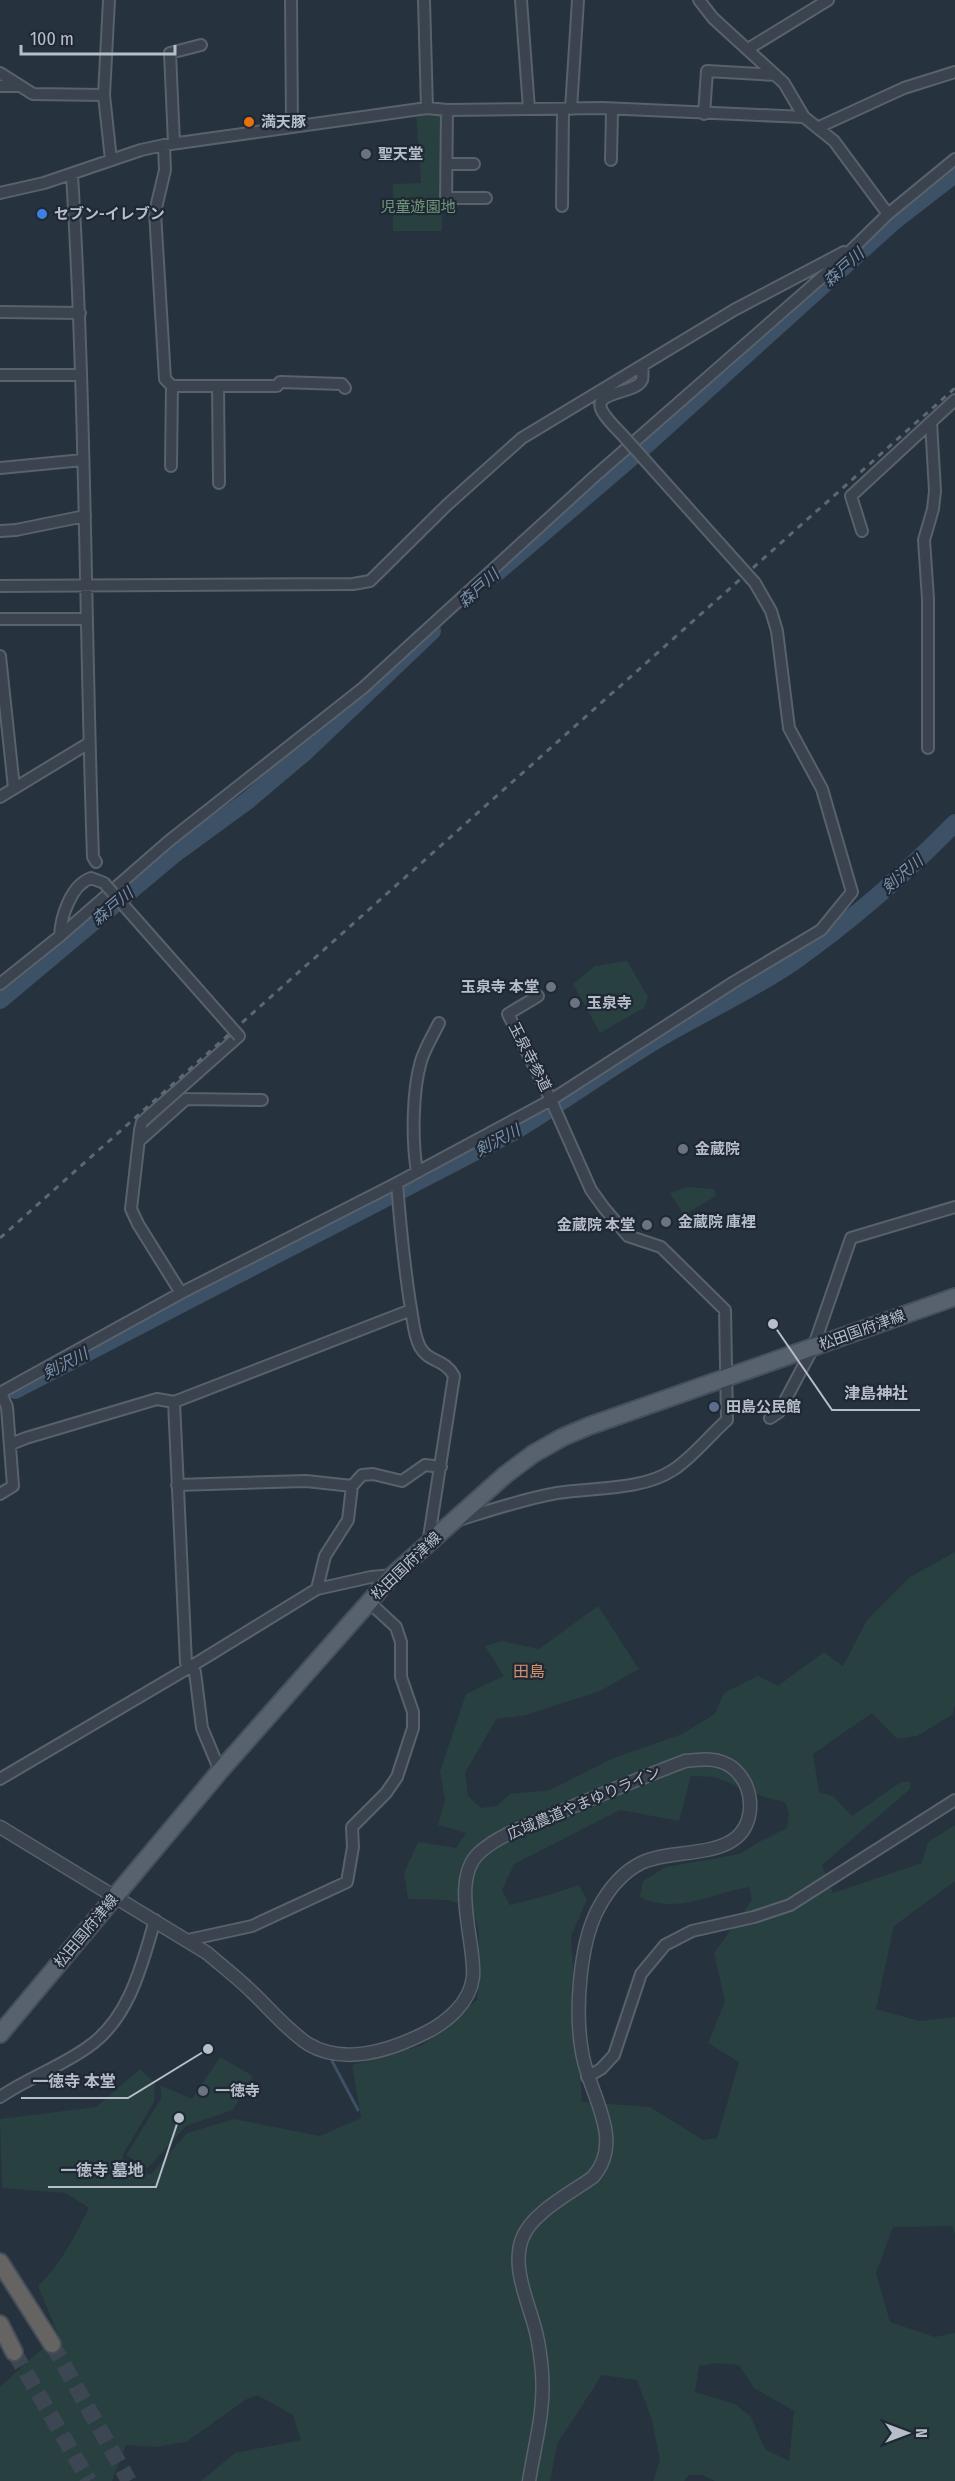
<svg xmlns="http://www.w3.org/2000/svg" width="955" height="2481" font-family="'Fira Sans Condensed','Noto Sans JP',sans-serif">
  <rect width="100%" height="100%" fill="#26323e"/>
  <path fill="#294040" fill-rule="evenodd" d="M441 112 443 114 442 231H393V184L421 183 416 113Z
    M627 961 648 997 644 1008 600 1033 573 984 595 966Z
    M687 1187 714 1189 716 1196 684 1215 670 1193Z
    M955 1552V1705L953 1714 917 1736 897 1739 872 1713 813 1754 819 1792 833 1796 852 1816 901 1782H910V1789L822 1865 833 1893 922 1863 928 1842 955 1825V1881L894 1926 876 2009 919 2021 955 2017V2234L952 2226 893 2227 876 2273 890 2322 935 2337 955 2333V2481H715L702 2475H689L684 2481H653L660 2460 652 2420 637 2380 602 2375 557 2444 550 2481H201L235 2453 301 2440 293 2415 257 2395 247 2399 186 2442 156 2447 126 2445 112 2481H0V2387L36 2354 59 2337 38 2286C62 2263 74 2237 89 2208L66 2193 2 2188 0 2119 96 2107 140 2069 155 2083 154 2102 122 2156 128 2171 151 2174 187 2133 234 2119 320 2136 361 2118 352 2065 423 2045 477 2000 479 1932 472 1907 447 1900 408 1899 404 1873 418 1842 456 1848 466 1833 438 1825 445 1800 440 1772 466 1694 504 1676 485 1646 502 1641 539 1649 598 1606 639 1669 600 1691 526 1715 496 1719 465 1773 468 1796 481 1808 497 1806 510 1794 550 1790 611 1759 682 1734 715 1714 724 1693 758 1676 778 1686 824 1652 843 1666 867 1620 910 1577ZM691 1776 715 1777 764 1797 785 1802 789 1813 787 1828 757 1843 740 1854 666 1867 643 1881 640 1897C676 1915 713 1893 749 1887L752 1900 714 1953 725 2001 708 2043 739 2062 717 2138 703 2140 650 2107 582 2102 571 1936 587 1900 579 1885 552 1894 510 1905 502 1890 514 1864 620 1810 679 1821ZM717 2363 739 2365 754 2388 794 2411 789 2461 765 2449 751 2417 735 2404 695 2392 699 2366Z
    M220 2057 253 2076 233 2110 186 2126 148 2168 126 2155 162 2097 160 2085 192 2099Z"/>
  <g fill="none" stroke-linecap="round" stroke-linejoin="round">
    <path stroke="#3c5066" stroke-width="3" d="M332 2061 358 2110"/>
    <path stroke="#3c5066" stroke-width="18" d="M495 574 646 445 894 221 955 174
      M0 1000 173 855 247 801 305 752 432 631
      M15 1390 513 1132C564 1101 612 1066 663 1036 706 1011 752 990 793 962 851 921 905 874 955 823"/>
    <path stroke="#3c4753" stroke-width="16" stroke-dasharray="16 8" stroke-linecap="butt" d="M52 2344 129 2481
      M14 2352 89 2481"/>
    <g stroke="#58616c" stroke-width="14">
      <path id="minor" d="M109 0 104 95 111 160
        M291 0 292 126
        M424 0 427 108
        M521 0 529 109
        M699 0 713 18 784 83 804 117 834 141 888 214 955 159
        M748 49 828 0
        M0 73 33 94 104 95
        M0 86H19
        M571 109 578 0
        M704 114 707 71 775 75
        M819 127 904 88 955 72
        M174 143 170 53 201 45
        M164 145 165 170 155 212 165 379 172 386H277L280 382 342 384 345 388
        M611 160 612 109
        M447 164H474
        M72 175C86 402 85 630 93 857L96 862
        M0 193 44 183 141 150 164 145 427 108 447 110 603 108 804 117
        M446 198H486
        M446 204 447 110
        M562 206 563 109
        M0 312 80 313
        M0 375H81
        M218 386 219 483
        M626 439C619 431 610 423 604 414 587 390 636 395 642 380 643 377 642 370 643 366
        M171 466 172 386
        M0 468 83 460
        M0 531 16 530 85 516
        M862 531 851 496 931 422
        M0 586 353 584 370 581 447 505 522 438 734 310 844 252
        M0 619H87
        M0 656 14 788
        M928 748V599L924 540 933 509 935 491 931 422 955 400
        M0 797 89 743
        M60 936 169 841 363 688 594 477 837 264 889 213
        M0 984 60 936C61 916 71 885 91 878L104 883
        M139 1141 186 1099 262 1100
        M417 1172C412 1141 412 1092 421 1061 425 1048 433 1035 439 1023
        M397 1183C400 1223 404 1263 410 1303 413 1317 413 1334 420 1347 429 1363 444 1358 454 1376L428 1544
        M181 1293 138 1224 131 1209 140 1130 142 1122 239 1036
        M0 1393 181 1293 397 1183 551 1100 734 982 821 930 852 892 822 789 789 728 777 631 771 611 755 583
        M174 1402 186 1663 195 1672 202 1728 220 1771
        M770 1418 779 1412 813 1348 851 1238 955 1207
        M11 1444 26 1438 157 1399 174 1402 411 1310
        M177 1485 306 1481 352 1486 362 1475 373 1474 402 1481 425 1465 441 1467
        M0 1494 13 1486 7 1407 1 1393
        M459 1520C491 1510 523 1499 557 1493 593 1487 641 1491 673 1470 693 1457 709 1436 727 1420L725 1310 661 1247 628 1236 604 1208 591 1190 551 1100 508 1014 538 996
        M317 1589 325 1556 348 1520 352 1486
        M0 1779 190 1667 317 1589 371 1577 393 1575
        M188 1940 252 1926 347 1882 353 1847 352 1827 386 1793 397 1777 413 1728V1712L401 1677V1642L396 1627 369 1602
        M587 2077 601 2069 614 2055 641 1974 665 1945 692 1931 754 1917 790 1905 955 1800
        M0 2097C28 2078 60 2067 88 2047 129 2019 142 1965 155 1920"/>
    </g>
    <g stroke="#58616c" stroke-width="15">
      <path id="tertiary" d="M0 1827 207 1953C222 1966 238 1978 252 1992 270 2009 287 2030 308 2044 345 2066 391 2050 425 2033 447 2022 470 2003 473 1977 476 1944 450 1880 479 1853 499 1835 526 1826 551 1816 595 1797 640 1778 685 1761 702 1759 719 1757 733 1768 745 1778 751 1793 750 1809 746 1863 675 1846 641 1863 621 1873 608 1890 598 1909 579 1945 575 2013 582 2052 588 2093 626 2139 593 2177 571 2193 531 2213 522 2239 511 2268 529 2303 536 2332 539 2345 541 2359 542 2373 545 2410 535 2444 529 2481"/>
    </g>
    <g stroke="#464f5a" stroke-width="20">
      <path id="primary" d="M0 2034 220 1771 393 1575 505 1475 533 1454 563 1437 589 1426 955 1297"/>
    </g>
    <g stroke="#454e59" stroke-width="20">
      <path id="trunk" d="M0 2262 52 2344
        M0 2324 14 2352"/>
    </g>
    <use href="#minor" stroke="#3a434e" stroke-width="10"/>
    <use href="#tertiary" stroke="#3a434e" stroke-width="12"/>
    <use href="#primary" stroke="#58626e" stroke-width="16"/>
    <use href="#trunk" stroke="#666462" stroke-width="16"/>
    <path stroke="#5c6875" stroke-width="3" stroke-dasharray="6 6" stroke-linecap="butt" d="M0 1238 955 388"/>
    <g stroke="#58616c" stroke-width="14" stroke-linecap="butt">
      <path id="minor-bridge" d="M626 439 755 583
        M104 883 239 1036"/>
    </g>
    <use href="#minor-bridge" stroke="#3a434e" stroke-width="10"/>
  </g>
  <circle fill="#e8710a" stroke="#1f2834" stroke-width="2" cx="249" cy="122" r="6"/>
  <g fill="#6b7280" stroke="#1f2834" stroke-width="2">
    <circle cx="366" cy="154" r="6"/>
    <circle cx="551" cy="987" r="6"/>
    <circle cx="575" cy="1003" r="6"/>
    <circle cx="683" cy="1149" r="6"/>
    <circle cx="666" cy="1222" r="6"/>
    <circle cx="647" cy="1225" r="6"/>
    <circle cx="203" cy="2091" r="6"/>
  </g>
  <circle fill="#3f7fe0" stroke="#1f2834" stroke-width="2" cx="42" cy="214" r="6"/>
  <circle fill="#5c6f8a" stroke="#1f2834" stroke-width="2" cx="714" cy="1407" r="6"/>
  <g text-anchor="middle" stroke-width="4.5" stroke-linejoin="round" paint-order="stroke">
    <g font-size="15" font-weight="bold" fill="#b6bec9" stroke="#1f2834" text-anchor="start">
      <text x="261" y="127">満天豚</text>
      <text x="378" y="159">聖天堂</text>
      <text x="54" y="219">セブン-イレブン</text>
      <text x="539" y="992" text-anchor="end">玉泉寺 本堂</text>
      <text x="587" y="1008">玉泉寺</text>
      <text x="695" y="1154">金蔵院</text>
      <text x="678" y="1227">金蔵院 庫裡</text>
      <text x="635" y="1230" text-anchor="end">金蔵院 本堂</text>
      <text x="726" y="1412">田島公民館</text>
      <text x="215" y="2096">一徳寺</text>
    </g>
    <g font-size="15" fill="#6e9976" stroke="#1f2834">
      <text x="418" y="212">児童遊園地</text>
    </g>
    <g font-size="15" fill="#b6bec9" stroke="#1f2834">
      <text transform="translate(530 1057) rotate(63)" y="5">玉泉寺参道</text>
      <text transform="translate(862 1330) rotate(-20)" y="5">松田国府津線</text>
      <text transform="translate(406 1566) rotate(-44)" y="5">松田国府津線</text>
      <text transform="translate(584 1803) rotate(-23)" y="5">広域農道やまゆりライン</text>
      <text transform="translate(86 1931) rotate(-50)" y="5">松田国府津線</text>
    </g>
    <g font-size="16" font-style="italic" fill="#7890aa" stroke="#1f2834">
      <text transform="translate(843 267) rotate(-42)" y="6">森戸川</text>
      <text transform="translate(478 588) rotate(-42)" y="6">森戸川</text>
      <text transform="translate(902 874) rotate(-41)" y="6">剣沢川</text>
      <text transform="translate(112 906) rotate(-40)" y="6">森戸川</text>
      <text transform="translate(497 1140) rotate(-28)" y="6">剣沢川</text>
      <text transform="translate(65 1363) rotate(-27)" y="6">剣沢川</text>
    </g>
    <g font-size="16" fill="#d1916a" stroke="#1f2834">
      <text x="529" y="1677">田島</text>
    </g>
  </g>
  <path fill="none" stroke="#b6bec9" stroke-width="2" d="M773 1324L832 1410H920M208 2049L128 2098H21M179 2118L156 2187H48"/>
  <g fill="#b6bec9" stroke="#1f2834" stroke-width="2">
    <circle cx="773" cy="1324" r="6"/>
    <circle cx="208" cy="2049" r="6"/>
    <circle cx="179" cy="2118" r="6"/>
  </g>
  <g font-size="16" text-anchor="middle" font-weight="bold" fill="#b6bec9" stroke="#1f2834" stroke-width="4.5" stroke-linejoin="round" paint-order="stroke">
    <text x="876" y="1399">津島神社</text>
    <text x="74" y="2087">一徳寺 本堂</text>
    <text x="102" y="2176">一徳寺 墓地</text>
  </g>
  <g transform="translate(907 2433) rotate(90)" stroke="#1f2834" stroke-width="4.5" paint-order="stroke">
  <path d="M0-4.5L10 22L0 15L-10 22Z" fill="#b6bec9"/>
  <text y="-9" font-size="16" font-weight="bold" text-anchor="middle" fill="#b6bec9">N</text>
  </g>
  <path d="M21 45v9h154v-9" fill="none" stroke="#b6bec9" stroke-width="3"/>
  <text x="30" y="45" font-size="18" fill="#b6bec9" stroke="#1f2834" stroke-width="4.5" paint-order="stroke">100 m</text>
</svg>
